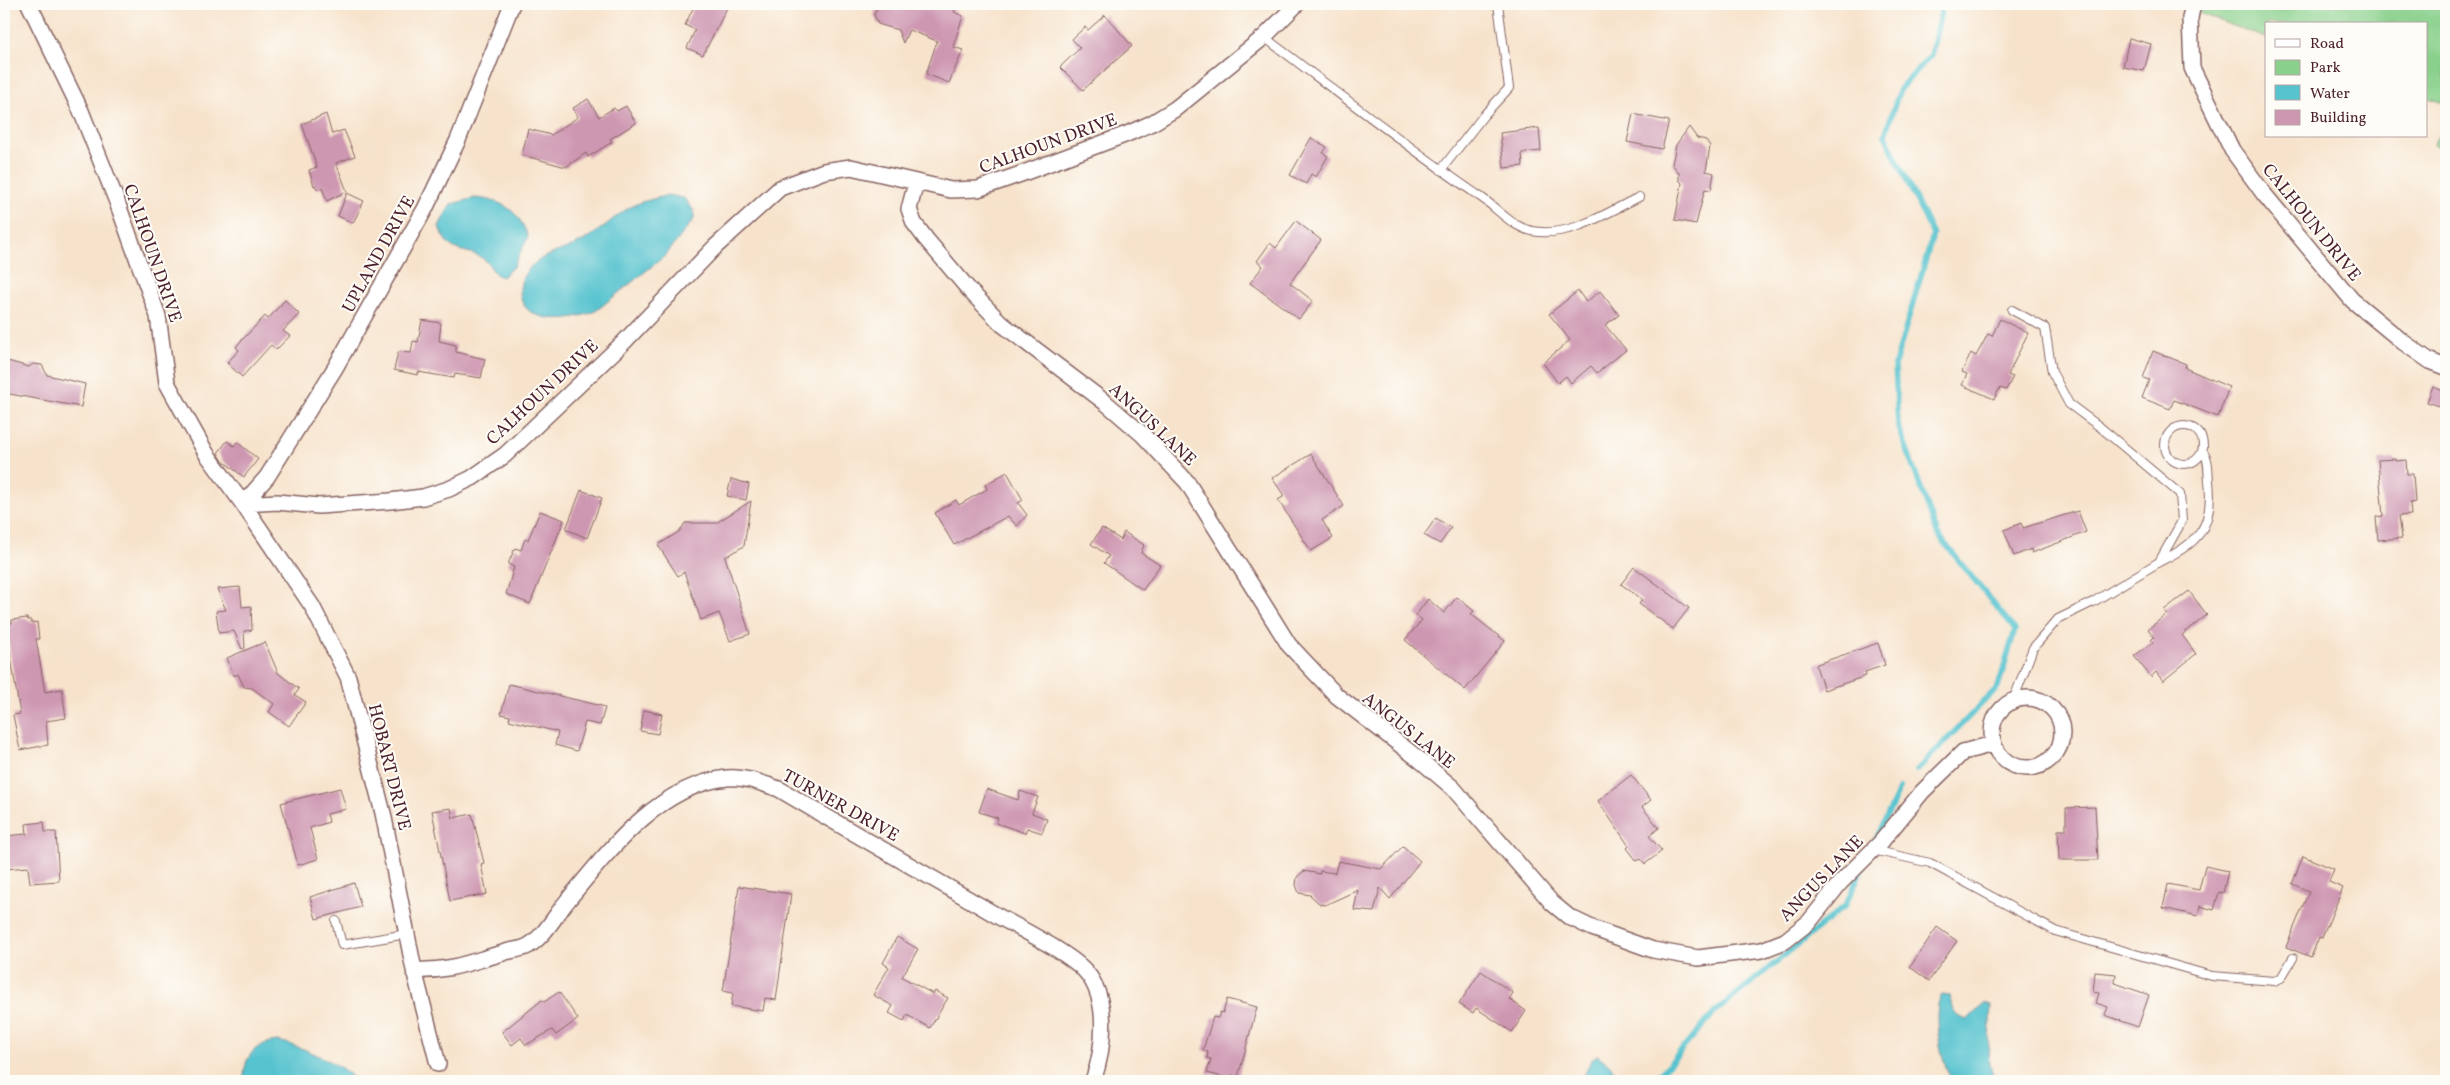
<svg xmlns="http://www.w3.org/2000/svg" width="2450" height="1085" font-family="Vollkorn,serif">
  <rect width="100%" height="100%" fill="#fdfcf7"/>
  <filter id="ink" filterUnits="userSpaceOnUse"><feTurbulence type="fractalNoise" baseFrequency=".02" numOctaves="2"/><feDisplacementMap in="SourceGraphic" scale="10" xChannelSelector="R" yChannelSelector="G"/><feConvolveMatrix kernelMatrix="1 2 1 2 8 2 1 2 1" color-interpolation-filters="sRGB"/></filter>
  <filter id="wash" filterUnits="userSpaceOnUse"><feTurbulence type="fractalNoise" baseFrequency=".0096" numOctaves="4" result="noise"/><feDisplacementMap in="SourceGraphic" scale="20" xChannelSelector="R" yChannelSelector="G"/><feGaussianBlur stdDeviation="1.12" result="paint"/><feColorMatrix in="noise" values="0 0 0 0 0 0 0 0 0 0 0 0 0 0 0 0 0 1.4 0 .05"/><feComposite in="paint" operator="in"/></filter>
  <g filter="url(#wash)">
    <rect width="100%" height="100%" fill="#f7e3cc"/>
    <path fill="#88d08b" stroke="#69785b" d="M2201 4H2446V72L2444 77 2446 79V104L2426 97V24H2266V38L2199 13Z
      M2446 123V151L2433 144Z"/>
    <path fill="#56c3cf" stroke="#50717d" d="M667 195 684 198 694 211V219L666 255 597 310C577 321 521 327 520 292 520 285 522 277 527 271 540 254 562 252 581 242 600 232 615 215 634 205 644 200 657 199 667 195Z
      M475 198C502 200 519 210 528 237L514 266 502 277C492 274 493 268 486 261 467 245 449 259 439 226L451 204Z
      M1942 995 1949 996C1953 1008 1954 1016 1967 1020L1985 1003 1991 1005 1988 1056 1994 1081H1952C1942 1063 1930 1013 1942 995Z
      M278 1041C298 1045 345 1065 356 1081H244C243 1058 254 1043 278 1041Z
      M1597 1055 1609 1064 1623 1081H1582L1591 1060Z"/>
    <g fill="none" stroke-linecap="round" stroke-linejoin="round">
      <path stroke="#56c3cf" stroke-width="5.5" d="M1917 770 1998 687 2015 630 1938 535 1898 425 1895 364 1933 235 1885 135 1900 89 1931 55 1943 4
        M1876 839 1900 788
        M1654 1081 1715 1012 1845 906 1863 867"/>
    </g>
    <g id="blocks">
      <path fill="#cd96b1" d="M695 4H729L703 55 687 48 695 30 685 25Z
        M878 4H957L954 12 963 16 953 47 963 50 949 83 926 74 937 41 909 30 903 43 898 30 878 24 874 15Z
        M1105 15 1132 46 1083 90 1060 67 1080 48 1072 39 1085 27 1088 30Z
        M2129 38 2151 44 2144 71 2123 67Z
        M588 99 599 117 614 108 617 111 626 106 636 123 610 139 612 142 588 157 586 153 566 167 522 155 528 129 551 135 578 117 573 108Z
        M326 114 332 134 344 130 355 156 336 163 347 191 327 201 322 188 317 189 315 185 314 186 309 170 317 167 302 124Z
        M1633 114 1669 121 1662 149 1627 142Z
        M1689 127 1697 138 1706 140 1710 146 1706 171 1714 173 1711 190 1705 189 1696 224 1675 220 1682 183 1679 180V173L1672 164 1676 145Z
        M1539 128 1541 151 1522 153 1523 166 1504 168 1500 133Z
        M1311 138 1327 147 1323 153 1328 156 1316 177 1311 174 1306 184 1290 175Z
        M347 193 364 201 353 223 338 216Z
        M1296 221 1321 240 1290 283 1313 301 1299 319 1250 283 1263 266 1257 261 1270 243 1276 248Z
        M1578 291 1586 302 1600 291 1619 315 1605 325 1626 350 1597 373 1591 366 1571 383 1566 376 1558 383 1543 363 1570 340 1549 314Z
        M285 300 299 314 283 331 290 336 276 350 271 345 242 377 227 363 239 350 236 347 240 342 265 316 268 319Z
        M2000 319 2028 333 2008 375 2013 377 2006 390 2000 388 1994 399 1962 385 1967 374 1962 372 1971 353 1976 356 1988 334 1992 336Z
        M422 320 441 323 439 341 456 345V352L485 359 481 378 455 374 454 378 418 372V375L394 370 398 352 411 353 413 341 418 342Z
        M2153 351 2186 364 2185 368 2229 387 2218 417 2174 400 2170 409 2142 398 2149 380 2143 378Z
        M4 360 29 367 33 364 42 365 47 375 85 384 81 407 4 393Z
        M2433 386 2446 391V408L2427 402Z
        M227 441 234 446 237 442 258 459 244 477 223 461 218 453Z
        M1311 454 1344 506 1322 520 1333 538 1311 551 1278 500 1283 497V494L1272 478Z
        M2395 459V461L2406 460 2407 474H2413L2415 502 2410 503 2411 515 2399 516 2402 538 2378 540 2376 517 2383 516 2378 460Z
        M1007 472 1023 500 1018 503 1027 515 1017 526 1008 516 954 545 935 513 956 500 959 505 987 489 985 485Z
        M731 479 749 484 746 500 727 496Z
        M581 490 602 498 587 538 566 529Z
        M751 501 744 546 725 557 750 634 730 641 719 613 701 620 684 572 678 576 658 545 680 531 685 523H716Z
        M540 511 564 520 530 604 506 594 514 567 508 564 515 548 521 550 525 539 528 540Z
        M2078 511 2086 532 2032 553 2031 549 2014 556 2004 530 2021 523 2023 528Z
        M1436 518 1451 528 1440 544 1424 535Z
        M1102 528 1121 540 1124 532 1144 545 1141 553 1160 565 1143 590 1104 563 1109 556 1091 544Z
        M1634 567 1689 608 1673 629 1639 604 1642 600 1621 584Z
        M240 587 242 607 251 606 252 630 244 631 245 648 242 649 234 631 219 633 216 611 226 610 217 589Z
        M2189 591 2207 615 2182 635 2196 654 2163 681 2156 672 2151 677 2134 656 2153 642 2151 640 2154 637 2148 629 2167 614 2164 610Z
        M1457 597 1474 611 1471 614 1505 641 1465 690 1405 640 1422 620 1416 615 1428 599 1444 613Z
        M27 618 28 620H31V623L37 622 39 639H36L45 692 62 689 66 718 46 721 48 745 20 750 13 715 20 714 6 627H9L8 623H12V620Z
        M265 642 278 673 299 689 295 695 306 702 289 726 269 712 274 704 252 688 244 687 238 674 234 676 227 658Z
        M1878 643 1885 665 1865 672 1866 676 1824 690 1816 666 1817 664Z
        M509 684 602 706 605 708 600 725 585 722 577 751 555 745 558 732 509 720 510 716 501 714Z
        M644 710 662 714 658 734 640 731Z
        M1631 775 1651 800 1642 807 1659 828 1649 836 1662 851 1645 864 1641 859 1637 861 1627 848 1629 846 1598 801Z
        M340 788 346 809 327 814 329 822 310 828 318 859 298 865 281 803Z
        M987 789 1018 800 1020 791 1038 797 1032 813 1047 819 1042 833 1027 828 1025 833 996 823 998 818 979 812Z
        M2095 807 2098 860H2059L2058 830H2066V808Z
        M451 808 453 818 472 814 484 863 481 864 487 894 450 901 432 811Z
        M44 822 45 832H56L59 881 30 883 28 867 6 869 4 836 27 834 26 824Z
        M1403 846 1420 861 1390 899 1380 888 1374 912 1354 910 1358 890 1325 905 1320 904 1310 895 1299 893 1296 885 1297 877 1304 871 1320 874V871L1335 873 1338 861 1381 869Z
        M2303 856 2334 869 2329 882 2343 888 2322 938 2319 937 2311 957 2286 947 2309 891 2292 884Z
        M2205 866 2228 871 2223 893 2219 892 2214 910 2200 906 2198 916 2163 908 2168 884 2199 890Z
        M354 883 361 907 316 919 310 897Z
        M739 886 791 894 776 1000 765 998 763 1011 731 1006 733 993 723 991Z
        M1937 927 1957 941 1929 981 1910 967Z
        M897 937 918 949 902 977 933 994 935 991 948 998 930 1028 907 1015 904 1021 889 1013 893 1006 873 995 889 967 883 963Z
        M1481 971 1513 993 1509 999 1526 1011 1512 1032 1476 1008 1473 1013 1459 1004Z
        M2095 972 2116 974 2115 983 2149 995 2138 1027 2105 1015 2108 1007 2096 1003 2099 993 2093 992Z
        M559 992 578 1019 556 1035 552 1030 526 1045 521 1038 512 1045 502 1032 542 1000 544 1002Z
        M1227 999 1257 1007 1238 1077 1232 1075 1231 1079 1207 1073 1211 1059 1207 1058 1208 1052 1203 1050 1213 1017 1218 1018 1220 1012 1223 1013Z"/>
    </g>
  </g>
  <g filter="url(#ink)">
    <use href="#blocks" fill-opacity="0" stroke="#876463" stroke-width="1"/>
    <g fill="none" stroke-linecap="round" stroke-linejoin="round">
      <g stroke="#876463" stroke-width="10">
        <path id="lane" d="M1264 37C1336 91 1407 147 1482 198 1498 209 1512 227 1532 231 1570 238 1606 213 1639 197
          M1441 170 1484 115 1509 88 1498 4
          M2012 310 2045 328 2052 372 2069 404 2100 427 2180 494 2182 521 2159 562C2199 542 2214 528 2209 481 2208 470 2209 459 2203 451
          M2165 445a19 19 0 1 1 38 0a19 19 0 1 1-38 0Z
          M2013 701 2033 648 2058 619 2093 602 2159 562
          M1873 850 1930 863 2055 931 2212 976 2274 981 2281 978 2293 958
          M336 921 342 945 407 934"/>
      </g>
      <g stroke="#876463" stroke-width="18">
        <path id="street" d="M29 4 81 111 117 202 158 316 167 383 206 453 243 504 277 502 319 506 390 501 423 497 449 489 472 478 505 455 623 343 715 247 780 188 824 171 851 167 951 190 978 189 1018 175 1127 134 1152 123 1175 109 1264 37 1297 4
          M2193 4 2190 18 2192 68 2232 150 2264 194 2352 300 2403 342 2430 361 2446 367
          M916 183 909 209 914 223 926 239 971 292 1002 324 1106 403 1143 435 1187 482 1289 645 1337 696 1420 760 1453 788 1552 903 1569 917 1592 928 1653 950 1698 958 1762 950 1785 941 1809 922 1840 883 1881 842 1922 792 1963 752 1993 744
          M1992 733a35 35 0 1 1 70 0a35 35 0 1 1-70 0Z
          M414 970C449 972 470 962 503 953 510 950 521 950 528 946 545 936 556 914 568 900 609 850 659 785 727 778 744 776 764 784 779 789 851 832 924 873 996 915 1019 928 1071 954 1086 972 1110 1000 1104 1049 1093 1081
          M438 1064 414 970 383 813 348 677 312 606 243 504 267 477 335 368 425 209 458 140 512 4"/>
      </g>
      <use href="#lane" stroke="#fff" stroke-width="8"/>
      <use href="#street" stroke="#fff" stroke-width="15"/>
    </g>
  </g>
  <g text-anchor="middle" stroke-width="4" stroke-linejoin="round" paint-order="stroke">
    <g font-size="18" fill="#4a1f2b" stroke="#fdfcf7">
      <text transform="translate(1048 143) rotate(-20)" y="6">CALHOUN DRIVE</text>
      <text transform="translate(2312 222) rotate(51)" y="6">CALHOUN DRIVE</text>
      <text transform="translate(153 253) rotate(71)" y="6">CALHOUN DRIVE</text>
      <text transform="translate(378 254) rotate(-61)" y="6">UPLAND DRIVE</text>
      <text transform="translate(542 392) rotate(-43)" y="6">CALHOUN DRIVE</text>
      <text transform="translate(1153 424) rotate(43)" y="6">ANGUS LANE</text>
      <text transform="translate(1409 730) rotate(38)" y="6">ANGUS LANE</text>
      <text transform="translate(390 767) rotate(76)" y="6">HOBART DRIVE</text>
      <text transform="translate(841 805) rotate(29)" y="6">TURNER DRIVE</text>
      <text transform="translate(1821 878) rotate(-46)" y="6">ANGUS LANE</text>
    </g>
  </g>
  <rect width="2450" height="1085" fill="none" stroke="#fdfcf7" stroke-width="20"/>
  <rect x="2265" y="22" width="162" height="115" fill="#fdfcf7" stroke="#b5a4a5"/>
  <rect x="2275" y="39" width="25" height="8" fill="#ffffff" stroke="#b5a4a5"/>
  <text x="2310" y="48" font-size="15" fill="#4a1f2b">Road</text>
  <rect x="2275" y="60" width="25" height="15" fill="#88d08b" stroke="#b5a4a5"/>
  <text x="2310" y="72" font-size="15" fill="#4a1f2b">Park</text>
  <rect x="2275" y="85" width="25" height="15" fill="#56c3cf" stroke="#b5a4a5"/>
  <text x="2310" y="98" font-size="15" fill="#4a1f2b">Water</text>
  <rect x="2275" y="110" width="25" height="15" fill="#cd96b1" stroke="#b5a4a5"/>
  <text x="2310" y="122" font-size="15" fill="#4a1f2b">Building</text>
</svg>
